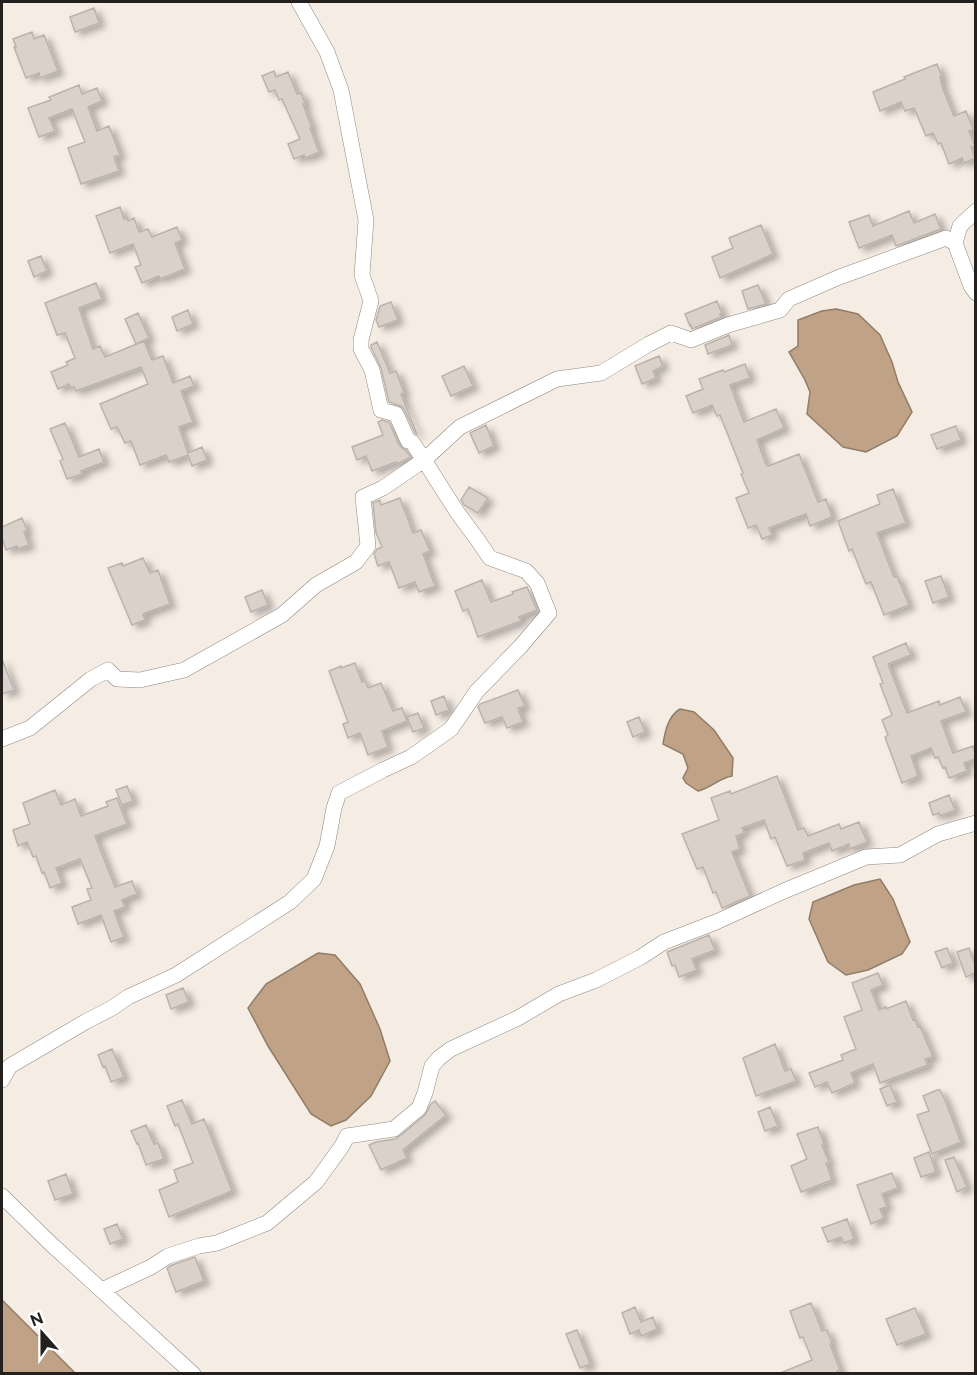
<svg xmlns="http://www.w3.org/2000/svg" width="977" height="1375" font-family="Raleway,sans-serif">
  <defs>
    <filter id="shadow"><feDropShadow dx="6" dy="4" stdDeviation="3" flood-color="#0004"/></filter>
  </defs>
  <rect width="100%" height="100%" fill="#f5ece4"/>
  <path fill="#c0a387" stroke="#917c67" stroke-width="1.5" d="M836 309 858 314 880 335 892 362 898 382 912 412 897 436 866 452 843 447 807 414 810 392 805 380 789 352 798 346V320L822 311Z
    M680 709 694 712 714 730 733 758 732 776C719 778 711 788 698 791L686 783 683 778 688 768 683 754 663 744C665 732 668 716 680 709Z
    M880 879 893 899 910 942 902 954 868 970 846 975 828 962 809 919 813 902 854 885Z
    M318 953 335 955 360 984 380 1029 390 1061 371 1096 346 1120 331 1126 311 1114 268 1046 248 1008 266 984Z
    M2 1300 75 1373H2Z"/>
  <path fill="#dad2ca" stroke="#bbb3ab" stroke-width="1.5" filter="url(#shadow)" d="M94 8 99 23 75 32 70 17Z
    M32 32 34 39 44 35 58 71 40 78 39 73 26 78 14 47H16L13 39Z
    M937 64 942 77H940L943 89 954 116 966 111 973 129 969 131 975 146 971 147 975 158 964 163 962 158 949 164 941 143 938 144 933 133 926 136 914 108 905 111 901 102 880 111 873 92 905 79 904 77Z
    M274 71 276 77 288 72 297 94 301 93 305 103 303 104 312 128H310L319 152 305 158 304 155 294 159 288 144 300 139 282 99 279 100 275 90 269 92 262 76Z
    M79 85 82 94 97 88 102 101 88 107 97 131 109 126 120 155 114 157 119 171 81 184 68 148 85 142 72 109 49 118 55 131 39 137 28 108 51 100 49 97Z
    M120 207 124 219 127 218 128 221 134 218 139 232 148 229 152 237 177 227 182 240 175 243 185 269 160 279 159 276 142 283 135 267 141 265 133 244 110 253 96 216Z
    M909 211 914 223 935 214 941 229 896 246 892 235 859 248 849 222 869 215 873 226Z
    M761 225 773 254 720 278 712 257 733 248 729 238Z
    M41 256 47 271 34 277 28 261Z
    M96 283 102 299 79 308 93 349 100 346 105 357 144 341 152 360 163 356 173 383 190 376 194 386 181 391 193 422 179 427 188 453 202 447 207 460 192 466 188 455 169 462 166 455 140 465 131 441 125 443 117 427 111 429 100 404 148 384 141 367 76 391 74 387 71 388 69 384 58 389 51 372 68 365 66 362 75 358 65 333 57 335 45 303Z
    M758 285 766 304 748 309 742 291Z
    M717 301 722 314H720L721 317 692 329 691 325 690 326 685 314Z
    M391 302 398 320 379 327 376 320 380 306Z
    M188 310 193 324 177 331 172 317Z
    M138 313 149 338 136 344 125 319Z
    M729 335 732 345 708 354 705 345Z
    M377 342 390 373 396 371 404 392 401 394 417 434 415 433 403 407 389 402 381 368 371 347V345Z
    M659 356 663 366 653 371 656 378 642 384 635 366Z
    M745 364 750 378 730 385 744 422 776 409 784 428 757 440 766 464 768 466 799 454 818 502 826 499 832 517 810 526 806 514 769 528 772 535 762 539 756 525 748 528 736 498 749 493 741 474 743 473 720 415 717 416 712 405 693 413 686 396 703 389 699 379 723 370 724 372Z
    M464 366 473 386 451 396 442 376Z
    M382 420 389 422 399 445 406 451 411 457 397 464 396 462 372 471 366 456 357 460 352 447 383 435 378 422Z
    M65 423 79 457 99 449 104 462 81 471 82 474 67 479 60 461 63 459 50 429Z
    M486 425 494 446 479 453 470 433Z
    M956 426 961 440 937 449 931 435Z
    M469 487 488 498 478 513 464 505 461 500Z
    M893 489 906 523 877 533 894 577 897 576 909 605 884 615 871 582 866 584 852 549 849 551 838 521 880 504 877 495Z
    M400 498 413 533 421 530 430 551 423 554 435 586 419 592 415 582 399 588 389 562 378 566 374 554 377 549 382 547 376 533 373 503 380 500 381 505Z
    M22 518 27 530 24 532 29 545 18 549 17 546 6 550 2 538V527Z
    M143 558 150 573 158 570 170 604 143 614 145 620 132 625 108 568 122 563 123 566Z
    M941 576 949 597 933 603 925 581Z
    M482 580 491 602 513 594 512 592 527 587 537 610 519 617 521 621 478 637 468 609 463 611 455 591Z
    M262 590 268 605 251 612 245 597Z
    M906 643 911 655 888 664 907 713 939 701 940 705 960 697 966 712 941 721 953 753 973 746 975 753V759L964 763 967 771 949 778 945 767 943 768 938 757 935 758 931 748 911 756 918 776 902 783 885 737 888 735 882 720 892 715 880 684 883 683 873 657Z
    M2 659 14 690 2 694Z
    M355 663 362 682 365 681 368 688 381 683 393 711 402 708 407 721 382 731 388 747 368 755 360 733 348 738 343 724 348 722 329 671 341 666V668Z
    M518 690 525 706 518 708 523 722 507 728 502 717 485 723 478 707 480 704Z
    M444 696 449 710 436 715 431 701Z
    M418 713 424 728 413 732 407 717Z
    M639 717 645 732 633 737 627 722Z
    M777 776 798 830 804 828 808 836 839 824 841 829 859 822 867 842 850 849 849 844 832 851 829 843 803 853 805 860 787 866 775 837 771 839 764 820 742 828 744 833 736 836 740 849 732 852 750 896 722 908 716 892 713 893 703 867 697 869 682 834 719 820 711 798 730 791 731 794Z
    M127 786 133 801 122 805 116 790Z
    M55 790 61 805 75 799 81 816 108 806 106 802 117 798 127 824 95 836 115 887 132 881 137 894 122 900 125 907 114 911 124 937 111 942 101 915 78 924 72 907 91 900 87 889 92 888 80 859 56 868 62 883 50 888 44 872 42 873 36 856 33 857 27 842 18 846 13 830 30 824 23 803Z
    M949 795 955 810 940 816 939 813 933 815 929 803Z
    M709 935 715 950 692 959 697 970 679 977 675 965 672 966 667 952Z
    M947 948 953 963 942 968 935 952Z
    M969 948 975 965V973L966 977 957 952Z
    M878 973 883 985 871 990 879 1010 886 1007V1009L906 1001 913 1020 915 1019 918 1027 920 1026 933 1057 925 1059 928 1065 880 1083 873 1064 851 1073 855 1083 832 1093 827 1082 815 1087 809 1073 843 1060 841 1055 856 1049 844 1017 862 1010 852 983Z
    M183 988 189 1002 171 1009 166 995Z
    M775 1044 785 1071 791 1069 796 1081 756 1096 743 1058Z
    M112 1049 124 1077 111 1082 105 1066 103 1067 98 1055Z
    M890 1085 897 1102 887 1106 880 1089Z
    M937 1090H940L945 1100 961 1142 932 1154 917 1115 929 1111 923 1096Z
    M182 1100 192 1124 204 1119 232 1191 169 1217 159 1190 178 1182 174 1170 193 1163 178 1124 175 1126 167 1106Z
    M435 1101 446 1115 403 1150 407 1158 381 1170 369 1145 376 1142 395 1139 400 1136 425 1115 431 1104Z
    M770 1107 778 1126 765 1131 758 1112Z
    M146 1125 154 1144 158 1143 164 1159 146 1165 138 1143 137 1144 131 1131Z
    M818 1127 824 1144 822 1145 829 1162 826 1163 832 1180 801 1192 791 1166 807 1159 797 1134Z
    M929 1152 936 1172 921 1177 914 1158Z
    M954 1157 967 1187 957 1192 945 1160Z
    M892 1173 898 1188 882 1194 887 1207 880 1209 884 1218 871 1224 857 1185Z
    M66 1174 73 1194 55 1200 48 1181Z
    M847 1219 854 1239 844 1243 841 1237 828 1242 822 1228Z
    M117 1224 123 1239 110 1244 104 1229Z
    M195 1257 204 1281 176 1292 167 1268 172 1265Z
    M811 1303 822 1331 827 1330 832 1343 830 1344 840 1370 837 1371 838 1374H778L812 1360 803 1337 800 1338 790 1311Z
    M635 1307 641 1322 653 1317 657 1329 641 1336 639 1330 630 1334 622 1313Z
    M915 1308 926 1334 897 1345 886 1319Z
    M577 1330 590 1364 580 1368 566 1334Z"/>
  <g fill="none" stroke-linecap="round" stroke-linejoin="round">
    <g stroke="#908881" stroke-width="16">
      <path id="minor" d="M299 2 327 52 341 90 366 220 362 275 371 301 361 340V349L372 370 381 410 396 414 408 441 412 442 424 460
        M976 211 960 226 955 243 971 286 976 293
        M2 739 30 728 91 679 108 670 117 679 140 680 184 670 282 615 316 585 356 562 368 546 363 497 383 488 424 460
        M2 1080 10 1066 85 1022 112 1008 128 997 176 975 290 902 314 879 327 846 334 808 339 793 383 770 411 757 451 729 477 691 520 647 549 613 537 583 526 571 490 558 477 539 457 512 424 460 460 427 557 379 601 373 649 344 671 333 691 340 728 325 780 310 789 299 837 278 946 238 955 243
        M2 1196 50 1243 193 1374
        M102 1290 151 1267 168 1256 199 1246 217 1243 267 1223 316 1182 342 1146 347 1136 394 1129 419 1108 425 1093 432 1066 439 1058 451 1049 518 1018 559 994 596 980 641 957 664 942 716 922 784 891 866 857 900 855 938 834 976 823"/>
    </g>
    <use href="#minor" stroke="#fff" stroke-width="15"/>
  </g>
  <rect width="977" height="1375" fill="none" stroke="#23201d" stroke-width="6"/>
  <g transform="translate(42 1333) rotate(339)" stroke="#ffffff" stroke-width="4.5" paint-order="stroke">
  <path d="M0-4.5L10 22L0 15L-10 22Z" fill="#23201d"/>
  <text y="-9" font-size="16" font-weight="bold" text-anchor="middle" fill="#23201d">N</text>
  </g>
</svg>
